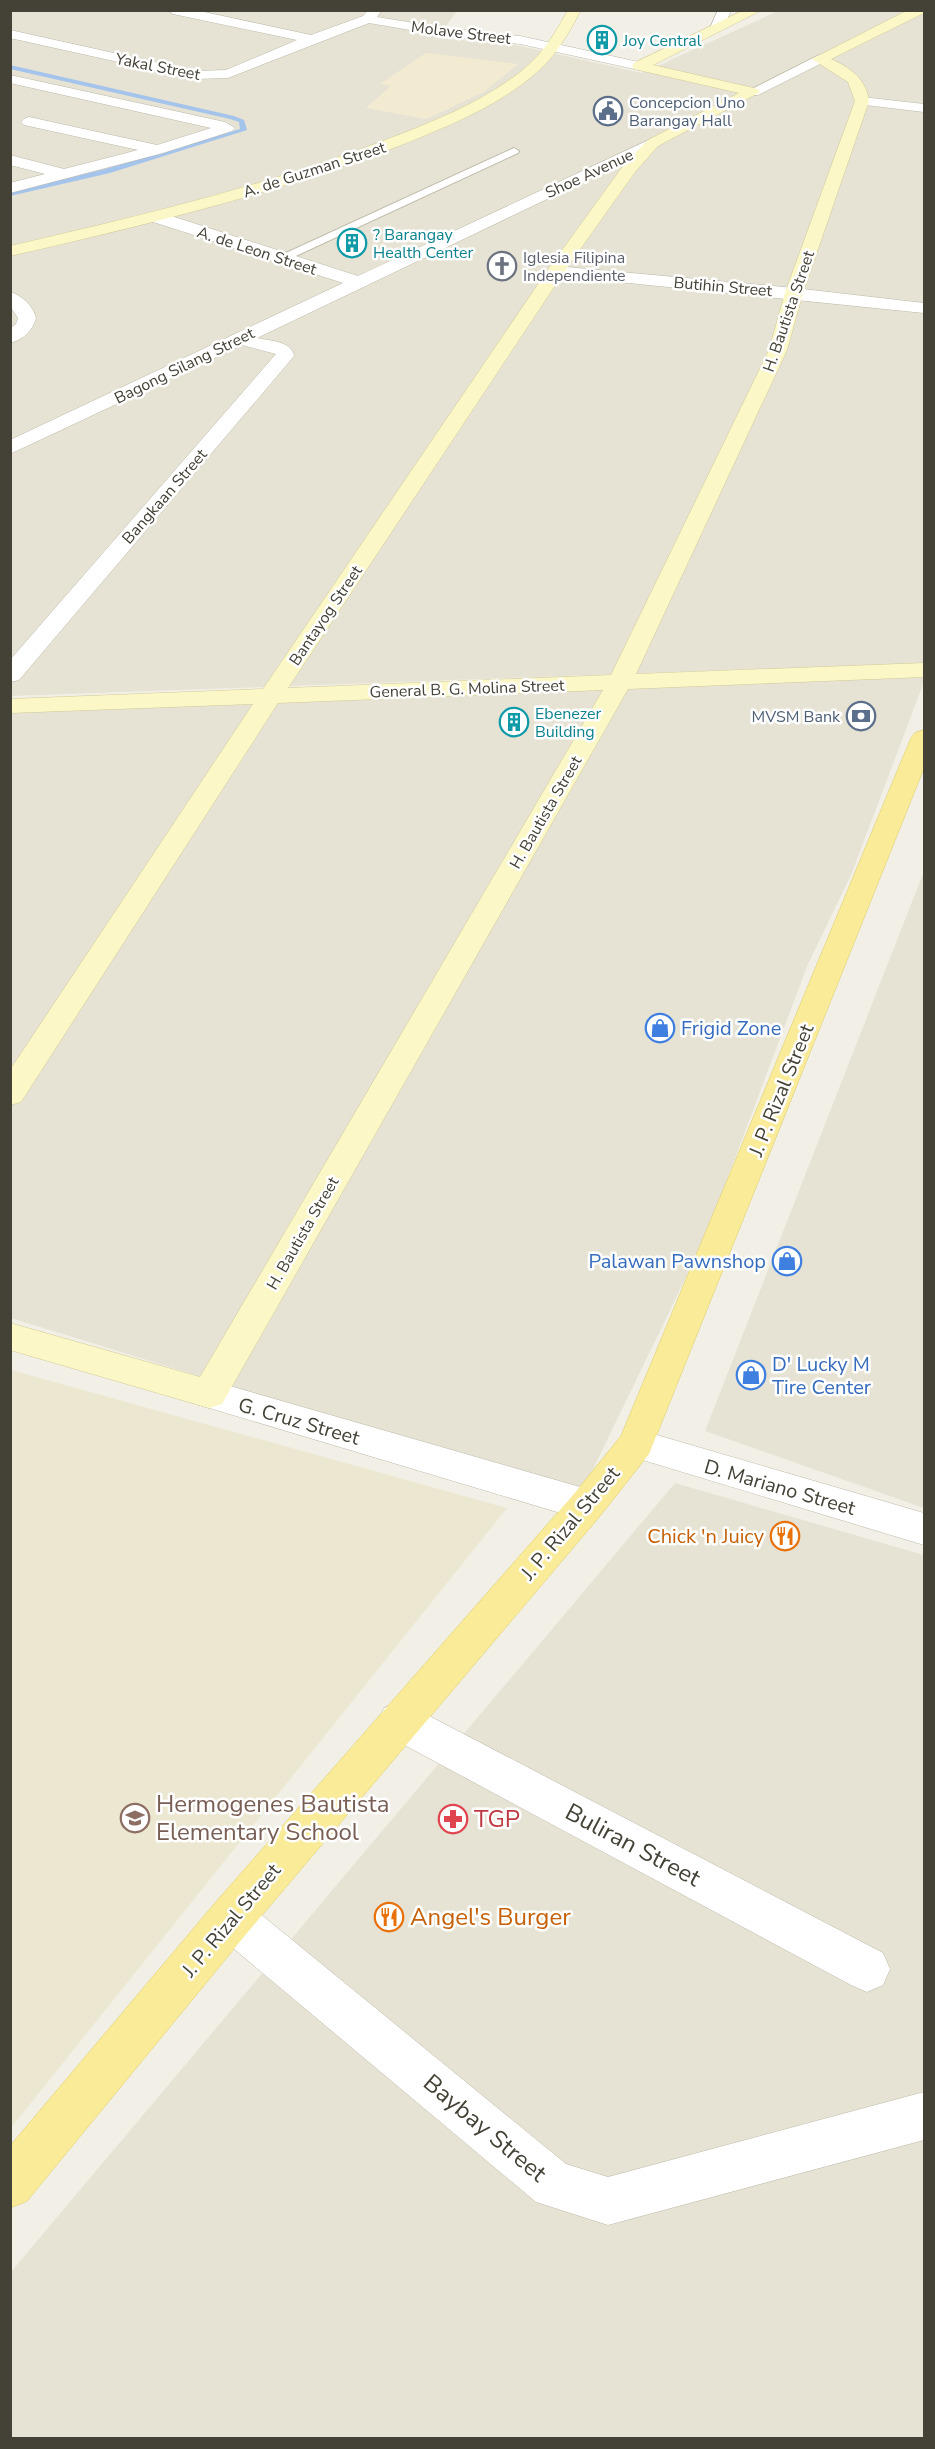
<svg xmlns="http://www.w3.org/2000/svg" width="935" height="2449" font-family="'Nunito Sans',sans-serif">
  <rect width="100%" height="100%" fill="#f2f0e6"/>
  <path fill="#e6e3d4" d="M10 11H457L437 38 511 44 642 73 778 11H924V663L11 696Z
    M924 677V682L851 875 808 964 705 1238 581 1494 11 1318 10 713Z
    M924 871V1508L705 1431Z
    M675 1483 924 1555V2438H11L10 2273Z"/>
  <path fill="#f3ead2" d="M426 53 518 64 484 92 426 119 366 108 391 86 380 84Z"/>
  <path fill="#ebe7d0" d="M11 1370 507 1508 11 2128 10 1370Z"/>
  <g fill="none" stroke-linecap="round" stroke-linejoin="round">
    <path fill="#a5c4ec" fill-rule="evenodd" d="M10 65 234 116 244 120 247 130 110 173 10 196V192L105 169 240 129 239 122 230 119 10 69Z"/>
    <g stroke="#bdb9a9" stroke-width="2">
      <path id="lane" d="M514 148 519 151 518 153 285 261 281 262 275 258Z"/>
    </g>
    <g stroke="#bdb9a9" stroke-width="1">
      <path id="street" d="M167 10H195L311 35 363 16 368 10H382L377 17 445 28 520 36 639 62 646 66 639 70 520 44 445 36 369 23 228 78 195 79 10 38V30L195 71 226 70 297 40 173 14Z
        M718 10H731L724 28 717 32 710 28Z
        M819 55 826 59 824 62 758 95H748L746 92Z
        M10 75 225 122 235 128 232 131 163 153 10 193V183L45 174 10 165V155L64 169 138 150 24 125 21 122 24 119 29 117 157 145 211 128 10 83Z
        M862 97 924 104V112L857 104 855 101 857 98Z
        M653 138 658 140 661 143 658 146 257 338C270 341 292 341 294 356L19 680 10 682V660L276 354 242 345 10 454V440L343 283 150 221 148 217 150 213H162L358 276Z
        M556 266 794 288 924 303V313L550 275 547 271 550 267Z
        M10 292C22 295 33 306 36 318 33 330 23 340 10 343V329L16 324 18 318 10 306Z
        M209 1380 587 1489 600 1494 606 1505 600 1516 587 1521 196 1404 191 1394 196 1384Z
        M636 1429 924 1513V1545L623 1454 618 1444 623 1434Z
        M399 1702 414 1708 883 1953 890 1969 883 1985 867 1992 851 1985 384 1734 378 1721 384 1708Z
        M231 1896 247 1903 566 2164 608 2177 924 2092V2140L608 2225 536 2202 215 1933 209 1918 215 1903Z"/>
    </g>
    <g stroke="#d0c998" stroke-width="1">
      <path id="secondary" d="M568 10H581C569 33 556 56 536 73 497 107 444 128 396 147 271 195 141 226 10 256V246C136 217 262 187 383 141 432 122 484 102 525 68 544 53 556 31 568 10Z
        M744 10H762L653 65 758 89 760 92 658 146 635 172 564 272 288 688 611 675 769 350 785 293 855 101 848 82 812 59 908 10H924V13L831 59C850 68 866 78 869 101L803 293 787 350 636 674 924 663V677L628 689 222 1404 209 1408 10 1350V1323L200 1377 603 690 278 703 21 1102 10 1105V1070L253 704 10 713V699L263 689 547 271 623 166 648 140 739 93 634 69 632 66 634 63Z"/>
    </g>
    <g stroke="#ddcb69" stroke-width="1">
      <path id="primary" d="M924 730V768L649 1454 600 1516 247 1933 27 2201 10 2208V2146L215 1903 574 1494 621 1436 911 738 915 733Z"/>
    </g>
    <use href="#lane" fill="#fff" fill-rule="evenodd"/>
    <use href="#street" fill="#fff" fill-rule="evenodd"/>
    <use href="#secondary" fill="#fcf7c6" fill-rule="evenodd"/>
    <use href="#primary" fill="#f9eb98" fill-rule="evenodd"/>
  </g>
  <defs>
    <g id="building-ring" transform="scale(1.5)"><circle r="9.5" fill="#fff" stroke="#0f9aa8" stroke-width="1.5"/><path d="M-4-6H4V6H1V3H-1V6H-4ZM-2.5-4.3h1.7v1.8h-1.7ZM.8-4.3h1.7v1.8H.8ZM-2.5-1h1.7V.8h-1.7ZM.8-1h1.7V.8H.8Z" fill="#0f9aa8"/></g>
    <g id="civic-ring" transform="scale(1.5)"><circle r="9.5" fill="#fff" stroke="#5c6f8a" stroke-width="1.5"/><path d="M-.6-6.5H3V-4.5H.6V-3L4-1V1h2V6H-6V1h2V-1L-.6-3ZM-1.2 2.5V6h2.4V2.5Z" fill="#5c6f8a"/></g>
    <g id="church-ring" transform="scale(1.5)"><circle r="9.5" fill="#fff" stroke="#6b7280" stroke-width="1.5"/><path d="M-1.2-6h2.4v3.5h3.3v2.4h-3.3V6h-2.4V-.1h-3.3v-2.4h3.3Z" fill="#6b7280"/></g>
    <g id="bank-ring" transform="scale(1.5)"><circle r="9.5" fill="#fff" stroke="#5c6f8a" stroke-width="1.5"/><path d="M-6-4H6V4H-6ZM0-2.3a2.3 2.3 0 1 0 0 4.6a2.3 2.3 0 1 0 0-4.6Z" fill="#5c6f8a"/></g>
    <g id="shop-ring" transform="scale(1.5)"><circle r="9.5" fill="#fff" stroke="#3f7fe0" stroke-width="1.5"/><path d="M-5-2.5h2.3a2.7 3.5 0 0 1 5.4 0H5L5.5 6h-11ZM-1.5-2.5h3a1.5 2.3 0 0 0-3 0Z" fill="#3f7fe0"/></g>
    <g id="restaurant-ring" transform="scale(1.5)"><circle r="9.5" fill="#fff" stroke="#e8710a" stroke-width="1.5"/><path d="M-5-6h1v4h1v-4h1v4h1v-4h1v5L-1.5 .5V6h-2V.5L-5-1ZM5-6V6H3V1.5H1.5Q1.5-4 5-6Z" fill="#e8710a"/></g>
    <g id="school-ring" transform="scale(1.5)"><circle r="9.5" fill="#fff" stroke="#8d6e63" stroke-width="1.5"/><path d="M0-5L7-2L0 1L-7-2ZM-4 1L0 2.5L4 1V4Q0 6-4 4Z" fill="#8d6e63"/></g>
    <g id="pharmacy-ring" transform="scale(1.5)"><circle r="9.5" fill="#fff" stroke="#e0444e" stroke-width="1.5"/><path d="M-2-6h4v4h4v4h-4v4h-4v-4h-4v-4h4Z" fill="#e0444e"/></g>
  </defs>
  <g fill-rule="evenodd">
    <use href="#building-ring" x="602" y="40"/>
    <use href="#civic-ring" x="608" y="111"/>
    <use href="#building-ring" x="352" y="243"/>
    <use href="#church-ring" x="502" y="266"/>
    <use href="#bank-ring" x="861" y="716"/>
    <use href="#building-ring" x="514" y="722"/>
    <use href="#shop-ring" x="660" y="1028"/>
    <use href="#shop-ring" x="787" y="1261"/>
    <use href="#shop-ring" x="751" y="1375"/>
    <use href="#restaurant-ring" x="785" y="1536"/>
    <use href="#school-ring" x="135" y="1818"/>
    <use href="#pharmacy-ring" x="453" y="1819"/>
    <use href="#restaurant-ring" x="389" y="1917"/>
  </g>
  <g text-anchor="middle" stroke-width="5" stroke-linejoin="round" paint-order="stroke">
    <g font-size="16" fill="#444136" stroke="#fff">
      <text transform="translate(461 32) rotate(7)" y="6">Molave Street</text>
      <text transform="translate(158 66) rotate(11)" y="6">Yakal Street</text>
      <text transform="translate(314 169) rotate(-18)" y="6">A. de Guzman Street</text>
      <text transform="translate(589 173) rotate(-25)" y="6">Shoe Avenue</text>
      <text transform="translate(257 250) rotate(18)" y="6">A. de Leon Street</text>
      <text transform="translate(723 286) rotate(5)" y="6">Butihin Street</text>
      <text transform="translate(788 311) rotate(-71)" y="6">H. Bautista Street</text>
      <text transform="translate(184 365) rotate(-26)" y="6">Bagong Silang Street</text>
      <text transform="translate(164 496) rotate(-49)" y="6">Bangkaan Street</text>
      <text transform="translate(325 615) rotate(-56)" y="6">Bantayog Street</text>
      <text transform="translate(467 688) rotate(-2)" y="6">General B. G. Molina Street</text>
      <text transform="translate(545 812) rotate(-60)" y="6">H. Bautista Street</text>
      <text transform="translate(302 1233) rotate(-60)" y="6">H. Bautista Street</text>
    </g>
    <g font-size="16" fill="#0d838f" stroke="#fff" text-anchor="start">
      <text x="623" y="46">Joy Central</text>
      <text x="373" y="240">? Barangay<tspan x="373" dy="18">Health Center</tspan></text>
      <text x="535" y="719">Ebenezer<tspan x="535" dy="18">Building</tspan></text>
    </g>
    <g font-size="16" fill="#4e5e75" stroke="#fff" text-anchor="start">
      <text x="629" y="108">Concepcion Uno<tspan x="629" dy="18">Barangay Hall</tspan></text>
      <text x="840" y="722" text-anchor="end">MVSM Bank</text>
    </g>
    <g font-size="16" fill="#5b616d" stroke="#fff" text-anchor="start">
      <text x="523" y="263">Iglesia Filipina<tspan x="523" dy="18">Independiente</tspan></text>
    </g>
    <g font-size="20" fill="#366cbe" stroke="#fff" text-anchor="start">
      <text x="681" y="1035">Frigid Zone</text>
      <text x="766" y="1268" text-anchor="end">Palawan Pawnshop</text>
      <text x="772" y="1371">D' Lucky M<tspan x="772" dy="23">Tire Center</tspan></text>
    </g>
    <g font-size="20" fill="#444136" stroke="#fff">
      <text transform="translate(781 1090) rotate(-68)" y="7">J. P. Rizal Street</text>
      <text transform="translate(299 1421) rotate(16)" y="7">G. Cruz Street</text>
      <text transform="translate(780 1487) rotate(16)" y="7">D. Mariano Street</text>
      <text transform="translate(570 1523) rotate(-50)" y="7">J. P. Rizal Street</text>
      <text transform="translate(231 1920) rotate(-50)" y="7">J. P. Rizal Street</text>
    </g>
    <g font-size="20" fill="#c56008" stroke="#fff" text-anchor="end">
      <text x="764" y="1543">Chick 'n Juicy</text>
    </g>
    <g font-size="24" fill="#785e54" stroke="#fff" text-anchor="start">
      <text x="156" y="1812">Hermogenes Bautista<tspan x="156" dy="28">Elementary School</tspan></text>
    </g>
    <g font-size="24" fill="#be3a42" stroke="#fff" text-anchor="start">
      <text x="474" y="1827">TGP</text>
    </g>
    <g font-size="24" fill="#444136" stroke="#fff">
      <text transform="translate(633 1845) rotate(28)" y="8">Buliran Street</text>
      <text transform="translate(485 2128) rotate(40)" y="8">Baybay Street</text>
    </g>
    <g font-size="24" fill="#c56008" stroke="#fff" text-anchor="start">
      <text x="410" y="1925">Angel's Burger</text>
    </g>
  </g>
  <rect width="935" height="2449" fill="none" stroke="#444136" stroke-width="24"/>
</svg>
